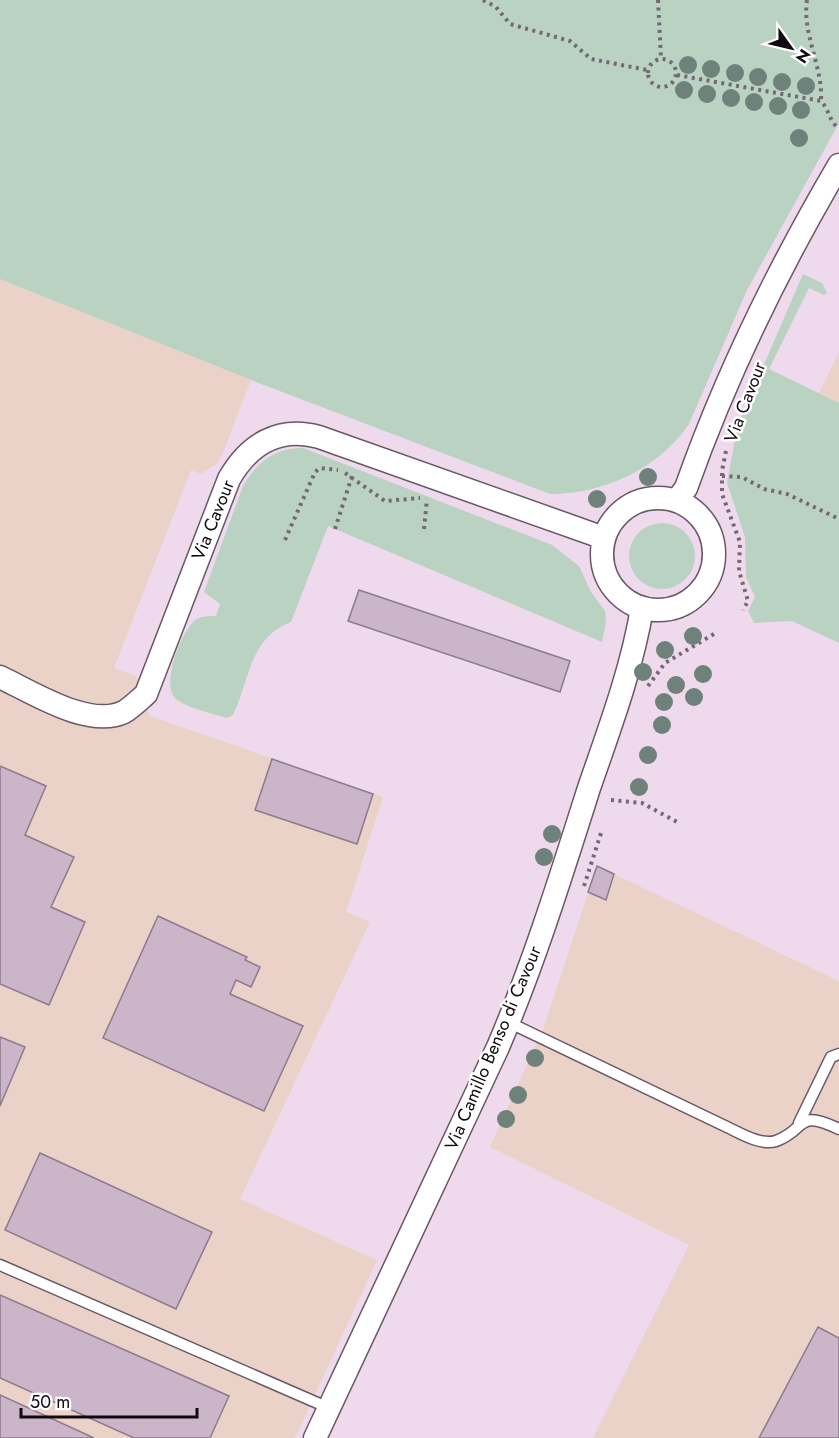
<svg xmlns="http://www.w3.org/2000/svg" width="839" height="1438" font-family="Jost,sans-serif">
  <rect width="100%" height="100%" fill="#eedaec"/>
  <path fill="#ead2c8" d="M0 279 251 380 222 455 216 464 201 474 191 470 114 668 136 676 150 716 383 797 346 912 370 922 240 1199 377 1260 295 1438H0Z
    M839 352V403L819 393Z
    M597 866 839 981V1438H593L689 1245 490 1147 543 1029Z"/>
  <path fill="#bad2c1" d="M0 0H839V123L747 290 689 424C658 469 604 494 550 494L251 380 0 279Z
    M803 274 822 283 827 293 824 295 809 288 769 369 839 403V643L792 621 754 623 748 611 755 597 746 577 745 537 727 483 736 434 743 413Z
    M303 448 552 545 579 566 591 592 605 611 606 623 602 642 328 526 291 622C249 638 250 679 233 715L227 718C214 714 183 707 175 698 161 684 181 633 194 621 200 616 208 616 216 616L220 604 204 592 243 486C257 462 274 448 303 448Z
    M629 556a33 33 0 1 1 66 0a33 33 0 1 1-66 0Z"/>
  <path fill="#cab6c8" stroke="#8d7a8b" stroke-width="1.5" d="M359 590 570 661 560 692 348 621Z
    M272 759 373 794 357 844 255 810Z
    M0 766 46 786 25 835 74 857 51 907 85 922 49 1005 0 984Z
    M597 866 614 874 606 900 588 892Z
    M158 916 247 957 245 960 260 967 251 987 236 980 230 994 303 1026 264 1111 103 1038Z
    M0 1037 25 1047 0 1106Z
    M40 1153 212 1232 176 1309 5 1230Z
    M0 1295 229 1396 210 1438H134L0 1378Z
    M818 1327 839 1338V1438H759Z
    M0 1395 94 1438H0Z"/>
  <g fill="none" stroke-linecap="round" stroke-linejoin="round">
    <g stroke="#685766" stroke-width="13">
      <path id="lane" d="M508 1022 727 1127C740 1133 761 1146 776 1141 807 1130 795 1108 839 1129
        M799 1123 831 1057 839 1054
        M0 1265 329 1408"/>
    </g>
    <g stroke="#685766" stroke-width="25">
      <path id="street" d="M602 554a56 56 0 1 1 112 0a56 56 0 1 1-112 0Z
        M677 500 686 488C726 375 778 269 839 165
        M0 677C32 692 89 729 124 712 131 708 139 700 146 694L229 479C249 444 279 426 319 437L604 538
        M315 1438 498 1047C534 963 561 876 589 788 609 730 632 669 642 608"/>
    </g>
    <path stroke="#756874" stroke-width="4" stroke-dasharray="3 4.5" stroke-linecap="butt" d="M483 0 496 7 510 24 570 41 591 59 647 70
      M658 0 661 58
      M807 0C802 35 823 66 821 101
      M648 73a14 14 0 1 1 28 0a14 14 0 1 1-28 0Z
      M677 75 821 101C830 111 829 121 839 129
      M726 451 722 471V494L740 542 739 571 748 601 743 610
      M345 473 385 501 420 498
      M722 476 742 477 764 489 787 494 839 519
      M335 529 352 476
      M424 529 427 499
      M285 540 315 472 320 468 338 470
      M648 686 665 663 714 634
      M611 800 642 803 679 823
      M584 886 602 830"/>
    <use href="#lane" stroke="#fff" stroke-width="10"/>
    <use href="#street" stroke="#fff" stroke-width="22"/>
  </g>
  <g fill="#6e827b">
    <circle cx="688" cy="65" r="9"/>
    <circle cx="711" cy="69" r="9"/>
    <circle cx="735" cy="73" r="9"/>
    <circle cx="758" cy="77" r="9"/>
    <circle cx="782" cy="82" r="9"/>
    <circle cx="806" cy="86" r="9"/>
    <circle cx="684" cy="90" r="9"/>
    <circle cx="707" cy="94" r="9"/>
    <circle cx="731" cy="98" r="9"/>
    <circle cx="754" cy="102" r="9"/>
    <circle cx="778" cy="106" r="9"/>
    <circle cx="801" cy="110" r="9"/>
    <circle cx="799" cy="138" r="9"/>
    <circle cx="648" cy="477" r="9"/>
    <circle cx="597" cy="499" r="9"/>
    <circle cx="693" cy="636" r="9"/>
    <circle cx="665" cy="650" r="9"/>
    <circle cx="643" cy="672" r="9"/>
    <circle cx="703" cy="674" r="9"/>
    <circle cx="676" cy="685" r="9"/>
    <circle cx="694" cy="697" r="9"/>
    <circle cx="664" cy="702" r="9"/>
    <circle cx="662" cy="725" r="9"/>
    <circle cx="648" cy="755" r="9"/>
    <circle cx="639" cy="787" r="9"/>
    <circle cx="552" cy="834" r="9"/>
    <circle cx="544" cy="857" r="9"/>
    <circle cx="535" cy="1058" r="9"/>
    <circle cx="518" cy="1095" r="9"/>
    <circle cx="506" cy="1119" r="9"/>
  </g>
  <g text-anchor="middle" stroke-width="5" stroke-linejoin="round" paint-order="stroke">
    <g font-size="18" fill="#10090f" stroke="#fff">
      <text transform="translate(745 402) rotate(-69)" y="6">Via Cavour</text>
      <text transform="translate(213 520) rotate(-68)" y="6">Via Cavour</text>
      <text transform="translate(493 1048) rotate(-67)" y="6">Via Camillo Benso di Cavour</text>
    </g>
  </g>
  <g transform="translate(791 48) rotate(124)" stroke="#ffffff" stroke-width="4.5" paint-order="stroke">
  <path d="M0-4.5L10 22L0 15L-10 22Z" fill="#10090f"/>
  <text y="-9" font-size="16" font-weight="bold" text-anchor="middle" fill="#10090f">N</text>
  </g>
  <path d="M21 1408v9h176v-9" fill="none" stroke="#10090f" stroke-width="3"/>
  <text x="30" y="1408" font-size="18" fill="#10090f" stroke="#ffffff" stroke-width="4.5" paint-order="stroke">50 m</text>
</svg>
